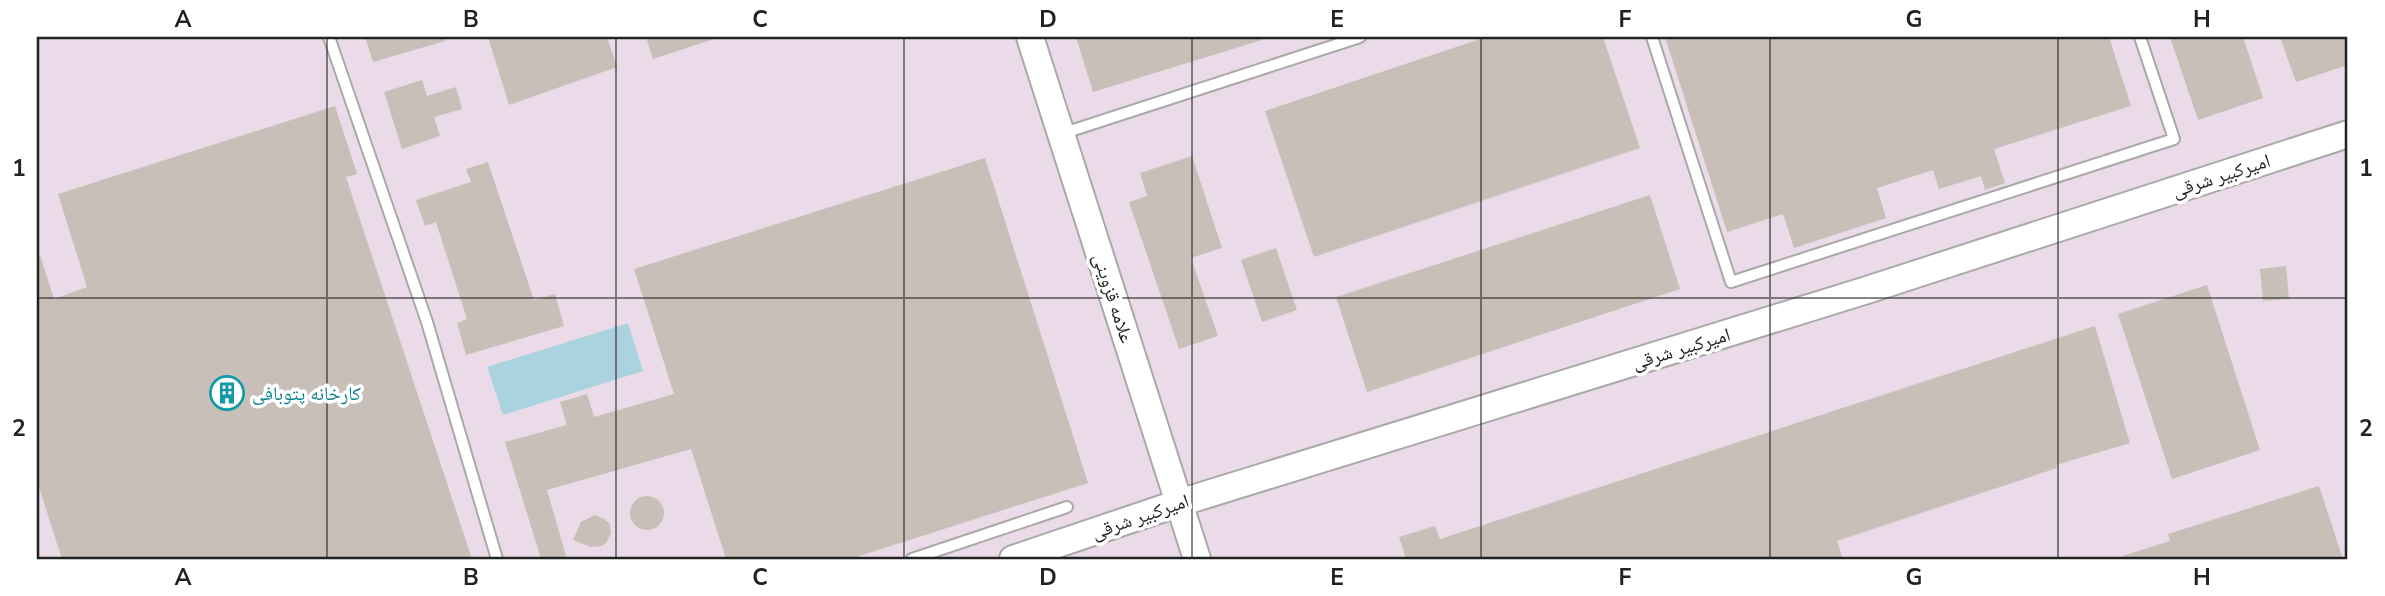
<svg xmlns="http://www.w3.org/2000/svg" width="2385" height="596" font-family="'Nunito Sans','Noto Naskh Arabic',sans-serif">
  <rect width="100%" height="100%" fill="#f2efe9"/>
  <path fill="#ebdbe8" d="M37 37H2348V559H37Z"/>
  <path fill="#aad3df" d="M628 323 643 371 503 415 487 367Z"/>
  <path fill="#c7bfb8" d="M365 37H445V41L373 62Z
    M488 37H607L617 67 509 105Z
    M646 37H711V40L653 59Z
    M1076 37H1262V40L1093 92Z
    M1486 37H1603L1640 148 1314 257 1265 111Z
    M1665 37H2109L2131 106 1994 149 2005 183 1985 190 1981 176 1939 189 1933 170 1877 188 1886 218 1794 248 1783 214 1727 232Z
    M2170 37H2243L2263 98 2198 120Z
    M2280 37H2348V65L2296 82Z
    M422 80 427 96 456 87 462 109 434 117 440 136 402 149 384 92Z
    M335 106 357 174 346 177 472 559H62L37 481V256L40 255 54 299 87 287 58 194Z
    M1192 156 1222 248 1191 258 1218 336 1179 349 1129 202 1147 196 1140 173Z
    M985 158 1088 483 850 559H726L691 449 547 490 567 559H541L505 442 567 425 560 402 587 394 594 417 674 394 634 269Z
    M488 162 534 300 555 294 564 326 466 355 457 323 467 319 436 222 425 226 416 200 471 182 466 169Z
    M1650 195 1680 289 1367 392 1336 297Z
    M1276 248 1297 310 1262 322 1241 260Z
    M2286 266 2289 299 2263 301 2260 269Z
    M2207 285 2260 450 2172 479 2118 314Z
    M2095 326 2130 443 2056 465 2057 468 1837 541 1843 559H1406L1399 537 1435 526 1440 539Z
    M2319 486 2343 559H2122V556L2170 541 2168 534Z
    M630 513a17 17 0 1 1 34 0a17 17 0 1 1-34 0Z
    M595 515 604 519 610 524 611 533 606 543 602 546 591 547 573 540 581 522Z"/>
  <g fill="none" stroke-linecap="round" stroke-linejoin="round">
    <g stroke="#a9a9a9" stroke-width="14">
      <path id="service" d="M329 37 427 322 497 559
        M1652 37 1731 282 2174 139 2140 37
        M1061 134 1360 37
        M912 559 1067 507"/>
    </g>
    <g stroke="#a9a9a9" stroke-width="30">
      <path id="tertiary" d="M1030 37 1197 559
        M1013 559 1179 503 1867 290 2348 134"/>
    </g>
    <use href="#service" stroke="#fff" stroke-width="10"/>
    <use href="#tertiary" stroke="#fff" stroke-width="26"/>
  </g>
  <path fill="none" stroke="#222" stroke-width="2" stroke-opacity="0.55" d="M327 37V559M616 37V559M904 37V559M1192 37V559M1481 37V559M1770 37V559M2058 37V559M37 298H2348"/>
  <defs>
    <g id="building-ring" transform="scale(1.75)"><circle r="9.5" fill="#fff" stroke="#0f9aa8" stroke-width="1.5"/><path d="M-4-6H4V6H1V3H-1V6H-4ZM-2.5-4.3h1.7v1.8h-1.7ZM.8-4.3h1.7v1.8H.8ZM-2.5-1h1.7V.8h-1.7ZM.8-1h1.7V.8H.8Z" fill="#0f9aa8"/></g>
  </defs>
  <g fill-rule="evenodd">
    <use href="#building-ring" x="227" y="393"/>
  </g>
  <g text-anchor="middle" stroke-width="7" stroke-linejoin="round" paint-order="stroke">
    <g font-size="19" fill="#222" stroke="#fff">
      <text transform="translate(2221 175) rotate(-18)" y="7">امیرکبیر شرقی</text>
      <text transform="translate(1114 298) rotate(72)" y="7">علامه قزوینی</text>
      <text transform="translate(1681 348) rotate(-17)" y="7">امیرکبیر شرقی</text>
      <text transform="translate(1140 516) rotate(-19)" y="7">امیرکبیر شرقی</text>
    </g>
    <g font-size="19" fill="#0d838f" stroke="#fff" text-anchor="start">
      <text x="252" y="400">کارخانه پتوبافی</text>
    </g>
  </g>
  <rect width="2385" height="596" fill="none" stroke="#ffffff" stroke-width="77"/>
  <rect x="38" y="38" width="2308" height="520" fill="none" stroke="#222" stroke-width="2.5"/>
  <g font-size="23" text-anchor="middle" font-weight="bold" fill="#222">
    <text x="183" y="27">A</text>
    <text x="471" y="27">B</text>
    <text x="760" y="27">C</text>
    <text x="1048" y="27">D</text>
    <text x="1337" y="27">E</text>
    <text x="1625" y="27">F</text>
    <text x="1914" y="27">G</text>
    <text x="2202" y="27">H</text>
    <text x="19" y="176">1</text>
    <text x="2366" y="176">1</text>
    <text x="19" y="436">2</text>
    <text x="2366" y="436">2</text>
    <text x="183" y="585">A</text>
    <text x="471" y="585">B</text>
    <text x="760" y="585">C</text>
    <text x="1048" y="585">D</text>
    <text x="1337" y="585">E</text>
    <text x="1625" y="585">F</text>
    <text x="1914" y="585">G</text>
    <text x="2202" y="585">H</text>
  </g>
</svg>
